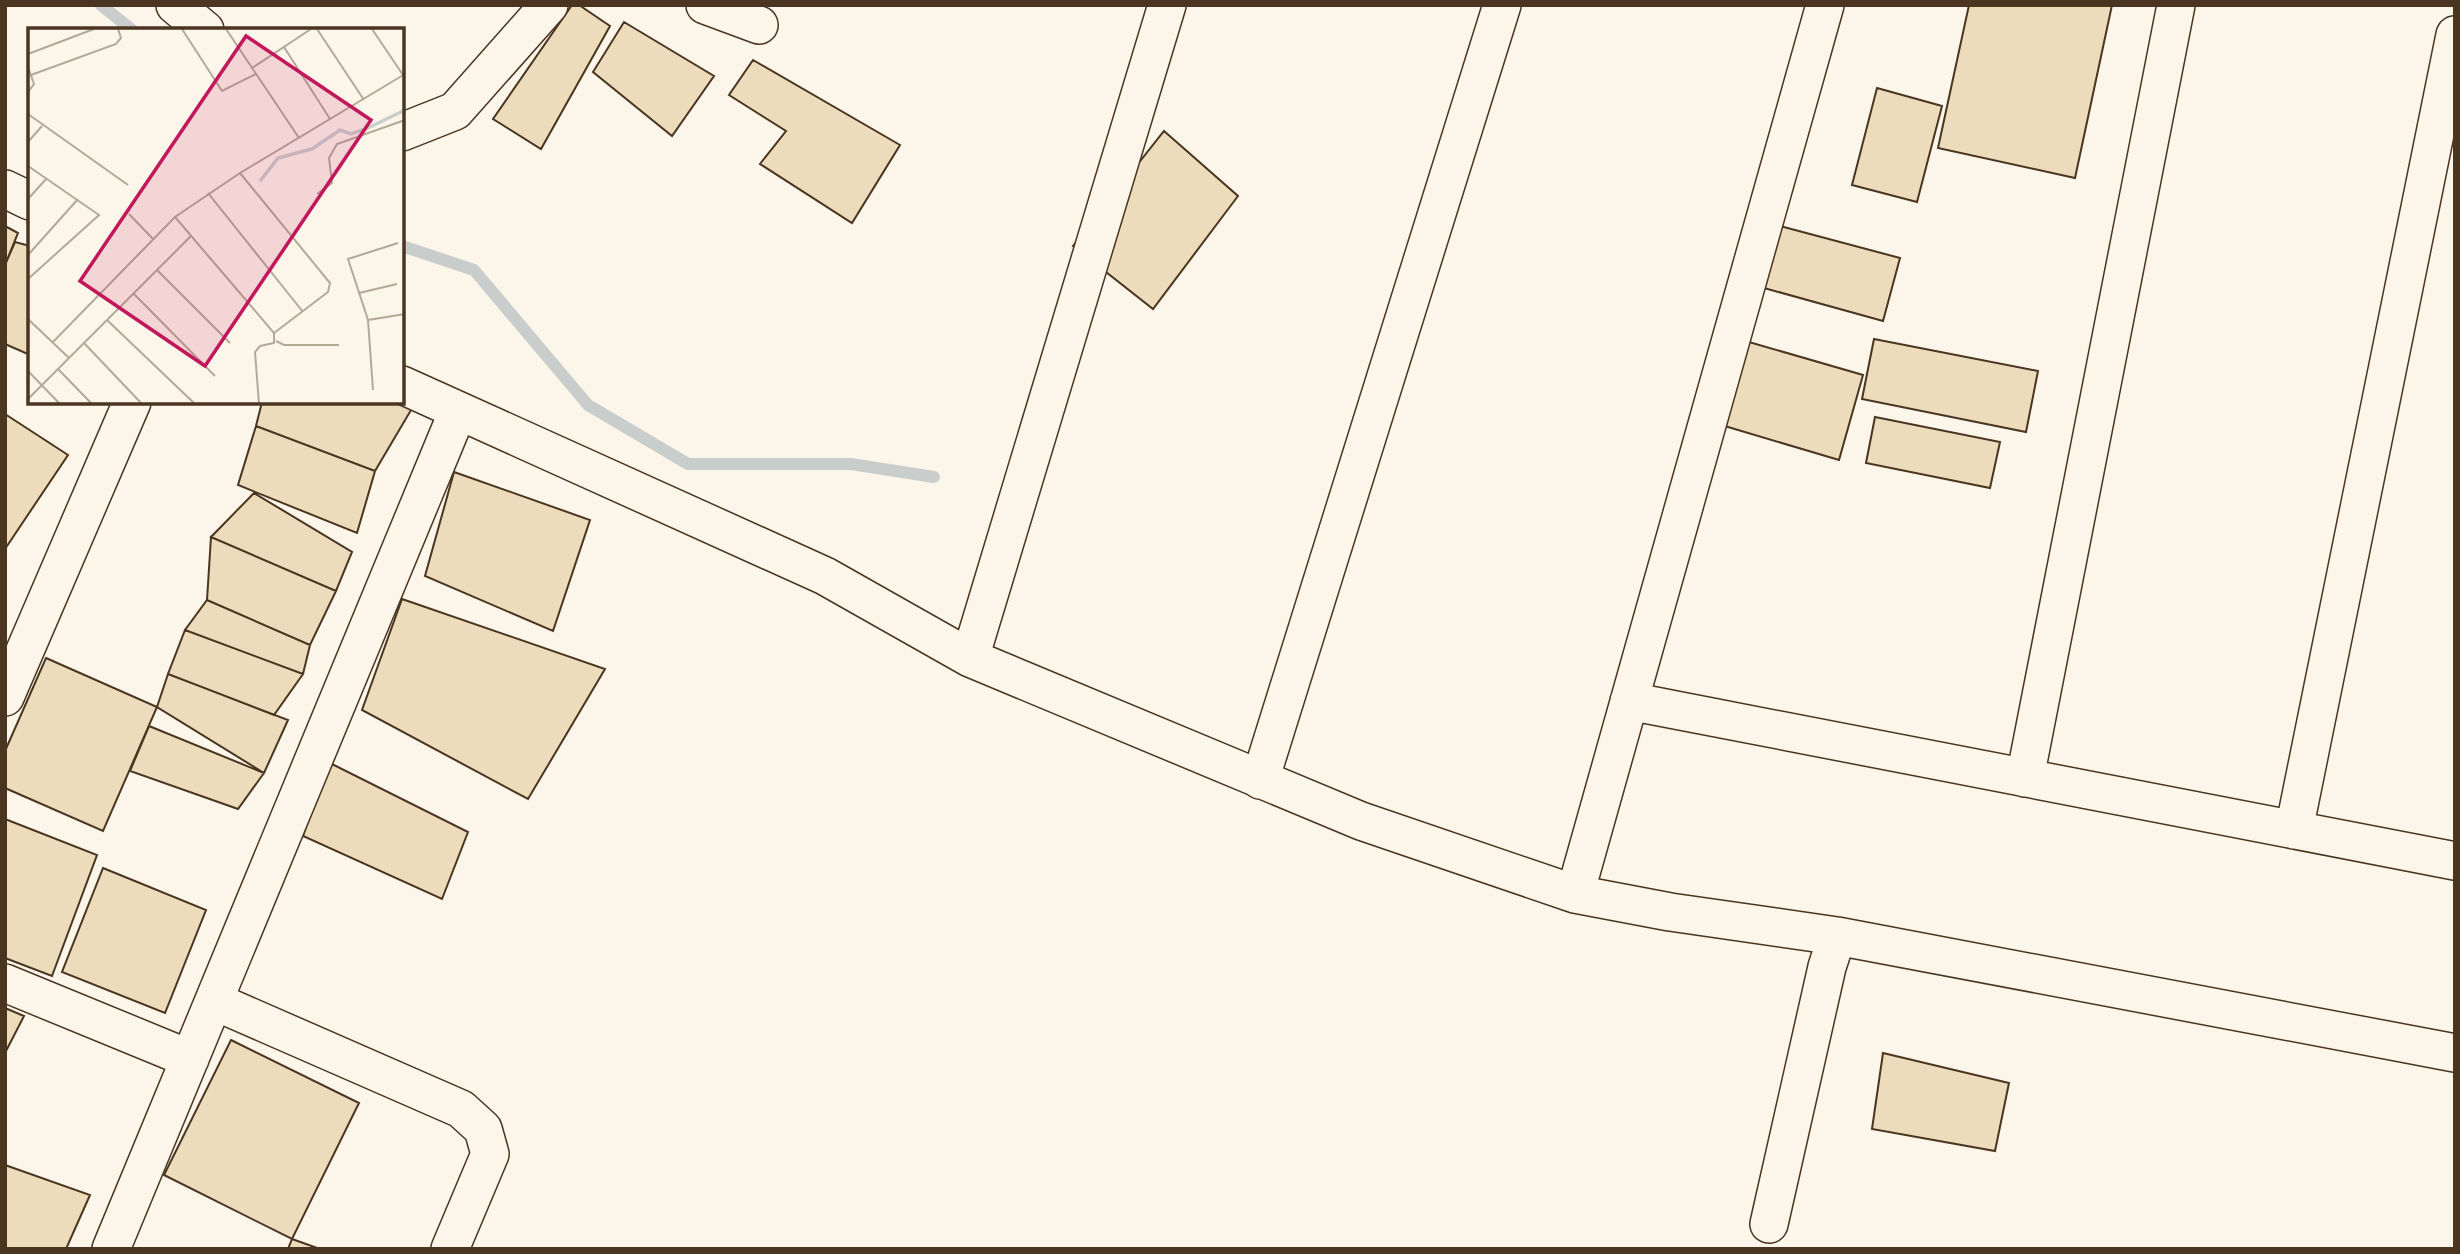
<svg xmlns="http://www.w3.org/2000/svg" width="2460" height="1254" font-family="'Nunito Sans',sans-serif">
  <rect width="100%" height="100%" fill="#fbf6e9"/>
  <g fill="none" stroke-linecap="round" stroke-linejoin="round">
    <path stroke="#c9cecd" stroke-width="12" d="M101 5 132 30
      M402 246 474 270 588 405 688 464H851L934 477"/>
  </g>
  <path fill="#ecdcbc" stroke="#4a3520" stroke-width="2" d="M572 5H579L610 26 541 149 493 119Z
    M1969 5H2112L2075 178 1938 148Z
    M624 22 714 76 672 136 593 72Z
    M753 60 900 145 852 223 760 164 786 131 729 95Z
    M1877 88 1942 106 1917 202 1852 185Z
    M1164 131 1238 196 1153 309 1073 246Z
    M5 226 18 233 5 265Z
    M1780 226 1900 258 1883 321 1764 288Z
    M15 242 30 246V355L5 344V265Z
    M1874 339 2038 371 2026 432 1862 399Z
    M1742 340 1863 375 1839 460 1718 424Z
    M262 402H402L414 405 375 471 256 426Z
    M5 414 68 455 5 549Z
    M1875 417 2000 442 1990 488 1866 463Z
    M256 426 375 471 357 533 238 485Z
    M454 472 590 520 553 631 425 576Z
    M254 493 352 552 336 591 211 537Z
    M211 537 336 591 310 645 207 600Z
    M402 599 605 669 528 799 362 710Z
    M207 600 310 645 303 674 185 630Z
    M185 630 303 674 274 715 168 674Z
    M46 658 157 707 103 831 5 788V751Z
    M168 674 288 720 264 773 157 707Z
    M149 726 264 773 238 809 130 771Z
    M328 762 468 832 442 899 303 836Z
    M5 819 97 855 52 976 5 958Z
    M103 868 206 910 165 1013 62 972Z
    M5 1008 24 1016 5 1053Z
    M231 1040 359 1103 292 1239 164 1175Z
    M1883 1053 2009 1083 1995 1151 1872 1129Z
    M5 1165 90 1195 66 1249H5Z
    M292 1239 320 1249H288Z"/>
  <g fill="none" stroke-linecap="round" stroke-linejoin="round">
    <g stroke="#4a3520" stroke-width="40">
      <path id="minor" d="M175 5 205 30
        M705 5 759 25
        M402 132 455 111 549 5
        M5 189 30 201
        M402 385 825 576 970 658 1361 821 1575 894 1670 912 1837 936 2455 1053
        M970 658 1167 5
        M5 697 132 402
        M1629 701 2455 861
        M2025 778 2176 5
        M1260 780 1502 5
        M2294 830 2455 35
        M1575 894 1825 5
        M5 983 190 1059
        M214 1001 461 1109 483 1129 490 1154 450 1249
        M1769 1224 1827 967 1837 936
        M111 1249 458 411"/>
    </g>
    <use href="#minor" stroke="#fbf6e9" stroke-width="37"/>
  </g>
  <g transform="translate(28 28)">
    <rect width="376" height="376" fill="#fbf6e9"/>
    <path fill="none" stroke="#c9cecd" stroke-width="3.5" d="M232 153 250 130 284 121 312 102 323 106 338 101 377 82"/>
    <path fill="none" stroke="#b4a999" stroke-width="2" d="M154 1 194 63 228 46M198 1 271 110M289 1 336 72M344 1 375 47M256 19 302 91M0 26 66 1M0 39 6 56 0 64M224 40 283 1M3 47 88 16 93 10 90 1M0 86 100 157M0 114 14 98M0 138 71 187 0 251M212 145 302 255 300 264 246 305M180 165 275 284M289 166 304 155 301 130 309 116 377 92M0 171 19 150M101 186 126 212M147 189 246 305V315L232 318 227 324 231 376M0 227 50 171M129 242 202 315M105 265 187 348M331 265 369 256M0 291 41 330M79 292 167 376M340 292 377 286M248 313 256 317H311M24 315 147 189 212 145 377 46M56 315 114 376M30 341 64 376M0 343 32 376M345 362 340 292 320 231 370 215M0 371 163 208"/>
    <path fill="#c2185b" fill-opacity="0.15" stroke="#c2185b" stroke-width="3.5" d="M218 8 343 92 177 338 52 253Z"/>
    <rect width="376" height="376" fill="none" stroke="#4a3520" stroke-width="3.5"/>
  </g>
  <rect width="2460" height="1254" fill="none" stroke="#4a3520" stroke-width="14"/>
</svg>
